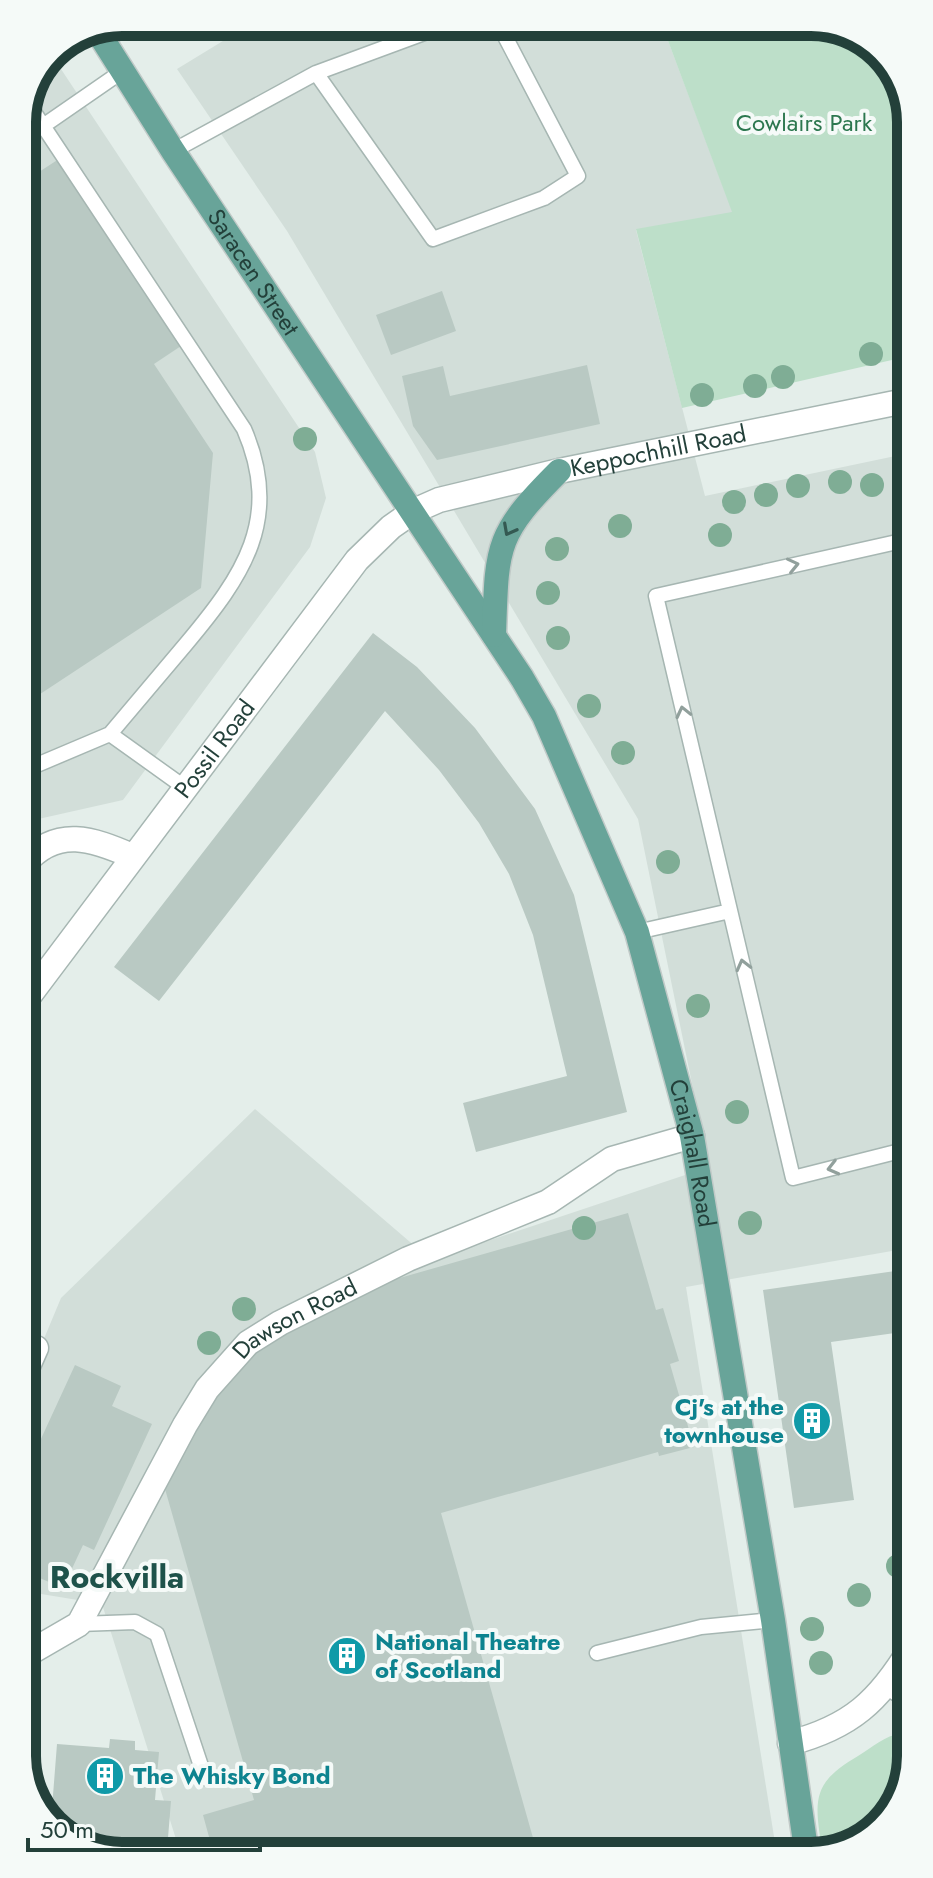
<svg xmlns="http://www.w3.org/2000/svg" width="933" height="1878" font-family="Jost,sans-serif">
  <rect width="100%" height="100%" fill="#e4eeea"/>
  <path fill="#d2ded9" d="M254 22H661L733 213 636 230 705 496 905 454 909 1248 686 1287 776 1849 181 1855 102 1604 29 1592 28 1377 61 1298 255 1109 431 1260 709 1167 638 819 287 231 177 69Z
    M51 54 315 452 326 498 310 547 123 800 25 822 22 116Z"/>
  <path fill="#bddfc9" d="M661 22H818L871 42 904 84 905 357 682 408 636 229 732 212Z
    M902 1733 911 1734V1756L894 1812 849 1849H822C814 1799 812 1783 858 1756 873 1747 884 1736 902 1733Z"/>
  <path fill="#b9c9c3" d="M192 22H232L204 41Z
    M62 157 184 344 154 364 213 453 201 588 25 704 22 183Z
    M442 291 456 331 391 355 376 315Z
    M587 365 600 424 437 460 413 426 402 376 443 366 450 396Z
    M373 633 417 667 475 728 535 809 574 895 627 1112 476 1152 463 1103 567 1076 533 935 509 874 479 823 439 770 385 711 159 1001 114 967Z
    M628 1213 656 1310 663 1308 679 1361 670 1364 694 1447 659 1456 658 1452 441 1513 537 1852 214 1855 203 1815 254 1800 163 1482 215 1395 260 1346 375 1285Z
    M909 1269V1331L831 1342 854 1500 794 1508 763 1290Z
    M75 1365 121 1386 112 1406 152 1424 94 1550 83 1545 63 1588 28 1573V1435L40 1441Z
    M110 1739 135 1741V1750L159 1752 155 1800 171 1801 167 1850 185 1852V1855L115 1856 62 1836 51 1821 57 1744 109 1748Z"/>
  <g fill="none" stroke-linecap="round" stroke-linejoin="round">
    <g stroke="#a6b6b2" stroke-width="17">
      <path id="service" d="M316 73 433 239 544 198 578 176 499 25 492 22
        M28 103 244 429C283 519 243 576 186 644 161 674 135 704 110 734
        M43 126 124 70
        M173 151 316 73 454 22
        M906 540 656 596 793 1178 908 1149
        M25 770 110 734 184 787
        M637 932 730 911
        M79 1624 135 1622 157 1634 205 1778
        M597 1653 701 1627 773 1620"/>
    </g>
    <g stroke="#a6b6b2" stroke-width="27">
      <g id="minor">
        <path d="M25 863C57 826 93 839 132 856"/>
        <path d="M28 1366 36 1348"/>
        <path id="s1" d="M29 1653 79 1624 185 1425 207 1389 248 1343 280 1323 408 1259 548 1202 612 1159 692 1136"/>
        <path d="M890 1684 911 1697"/>
        <path d="M790 1743C851 1727 879 1701 911 1648"/>
      </g>
    </g>
    <g stroke="#a6b6b2" stroke-width="27">
      <g id="tertiary">
        <path id="s2" d="M26 1000 357 560 391 527 414 511 439 500 559 471 905 401"/>
      </g>
    </g>
    <g stroke="#c1cac8" stroke-width="27">
      <g id="primary">
        <path id="s3" d="M98 32 173 151 522 678 544 716 637 932 692 1136 773 1620 806 1849"/>
        <path d="M494 635C497 545 495 535 559 471"/>
      </g>
    </g>
    <use href="#service" stroke="#fff" stroke-width="14"/>
    <use href="#minor" stroke="#fff" stroke-width="24"/>
    <use href="#tertiary" stroke="#fff" stroke-width="24"/>
    <use href="#primary" stroke="#68a499" stroke-width="24"/>
  </g>
  <g fill="#7fad95">
    <circle cx="871" cy="354" r="12"/>
    <circle cx="783" cy="377" r="12"/>
    <circle cx="755" cy="386" r="12"/>
    <circle cx="702" cy="395" r="12"/>
    <circle cx="305" cy="439" r="12"/>
    <circle cx="840" cy="482" r="12"/>
    <circle cx="872" cy="485" r="12"/>
    <circle cx="798" cy="486" r="12"/>
    <circle cx="766" cy="495" r="12"/>
    <circle cx="734" cy="502" r="12"/>
    <circle cx="620" cy="526" r="12"/>
    <circle cx="720" cy="535" r="12"/>
    <circle cx="557" cy="549" r="12"/>
    <circle cx="548" cy="593" r="12"/>
    <circle cx="558" cy="638" r="12"/>
    <circle cx="589" cy="706" r="12"/>
    <circle cx="623" cy="753" r="12"/>
    <circle cx="668" cy="862" r="12"/>
    <circle cx="698" cy="1006" r="12"/>
    <circle cx="737" cy="1112" r="12"/>
    <circle cx="750" cy="1223" r="12"/>
    <circle cx="584" cy="1228" r="12"/>
    <circle cx="244" cy="1309" r="12"/>
    <circle cx="209" cy="1343" r="12"/>
    <circle cx="898" cy="1566" r="12"/>
    <circle cx="859" cy="1595" r="12"/>
    <circle cx="812" cy="1629" r="12"/>
    <circle cx="821" cy="1663" r="12"/>
  </g>
  <defs><path id="oneway-chevron" d="M-2-3.5L2.5 0L-2 3.5" fill="none" stroke-width="1.6" stroke-linecap="round" stroke-linejoin="round" transform="scale(2)"/></defs>
  <use stroke="#345952" href="#oneway-chevron" transform="translate(509 530) rotate(118)"/>
  <g stroke="#91a09c">
    <use href="#oneway-chevron" transform="translate(793 565) rotate(-13)"/>
    <use href="#oneway-chevron" transform="translate(683 712) rotate(-103)"/>
    <use href="#oneway-chevron" transform="translate(743 965) rotate(-104)"/>
    <use href="#oneway-chevron" transform="translate(833 1168) rotate(166)"/>
  </g>
  <defs>
    <g id="building-disc" transform="scale(2)"><circle r="9.5" fill="#0f9aa8" stroke="#f5faf8"/><path d="M-4-6H4V6H1V3H-1V6H-4ZM-2.5-4.3h1.7v1.8h-1.7ZM.8-4.3h1.7v1.8H.8ZM-2.5-1h1.7V.8h-1.7ZM.8-1h1.7V.8H.8Z" fill="#fff"/></g>
  </defs>
  <g fill-rule="evenodd">
    <use href="#building-disc" x="812" y="1421"/>
    <use href="#building-disc" x="347" y="1656"/>
    <use href="#building-disc" x="105" y="1776"/>
  </g>
  <g text-anchor="middle" stroke-width="8" stroke-linejoin="round" paint-order="stroke">
    <g font-size="24" fill="#2c774f" stroke="#f5faf8">
      <text x="804" y="131">Cowlairs Park</text>
    </g>
    <g font-size="24" fill="#23403a" stroke="#f5faf8">
      <text dy="8" stroke="none"><textPath href="#s3" startOffset="286">Saracen Street</textPath></text>
      <text dy="8" stroke="none"><textPath href="#s2" startOffset="878">Keppochhill Road</textPath></text>
      <text dy="8" stroke="none"><textPath href="#s2" startOffset="314">Possil Road</textPath></text>
      <text dy="8" stroke="none"><textPath href="#s3" startOffset="1280">Craighall Road</textPath></text>
      <text dy="8" stroke="none"><textPath href="#s1" startOffset="440">Dawson Road</textPath></text>
    </g>
    <g font-size="24" font-weight="bold" fill="#0d838f" stroke="#f5faf8" text-anchor="start">
      <text x="784" y="1415" text-anchor="end">Cj's at the<tspan x="784" dy="28">townhouse</tspan></text>
      <text x="375" y="1650">National Theatre<tspan x="375" dy="28">of Scotland</tspan></text>
      <text x="133" y="1784">The Whisky Bond</text>
    </g>
    <g font-size="32" font-weight="bold" fill="#1e524a" stroke="#f5faf8">
      <text x="117" y="1588">Rockvilla</text>
    </g>
  </g>
  <path d="M0 0H933V1878H0ZM122 36H811A86 86 0 0 1 897 122V1756A86 86 0 0 1 811 1842H122A86 86 0 0 1 36 1756V122A86 86 0 0 1 122 36Z" fill="#f5faf8" fill-rule="evenodd"/>
  <path fill="none" stroke="#23403a" stroke-width="10" d="M122 36H811A86 86 0 0 1 897 122V1756A86 86 0 0 1 811 1842H122A86 86 0 0 1 36 1756V122A86 86 0 0 1 122 36Z"/>
  <path d="M28 1838v12h232v-12" fill="none" stroke="#23403a" stroke-width="4"/>
  <text x="40" y="1838" font-size="24" fill="#23403a" stroke="#f5faf8" stroke-width="6" paint-order="stroke">50 m</text>
</svg>
